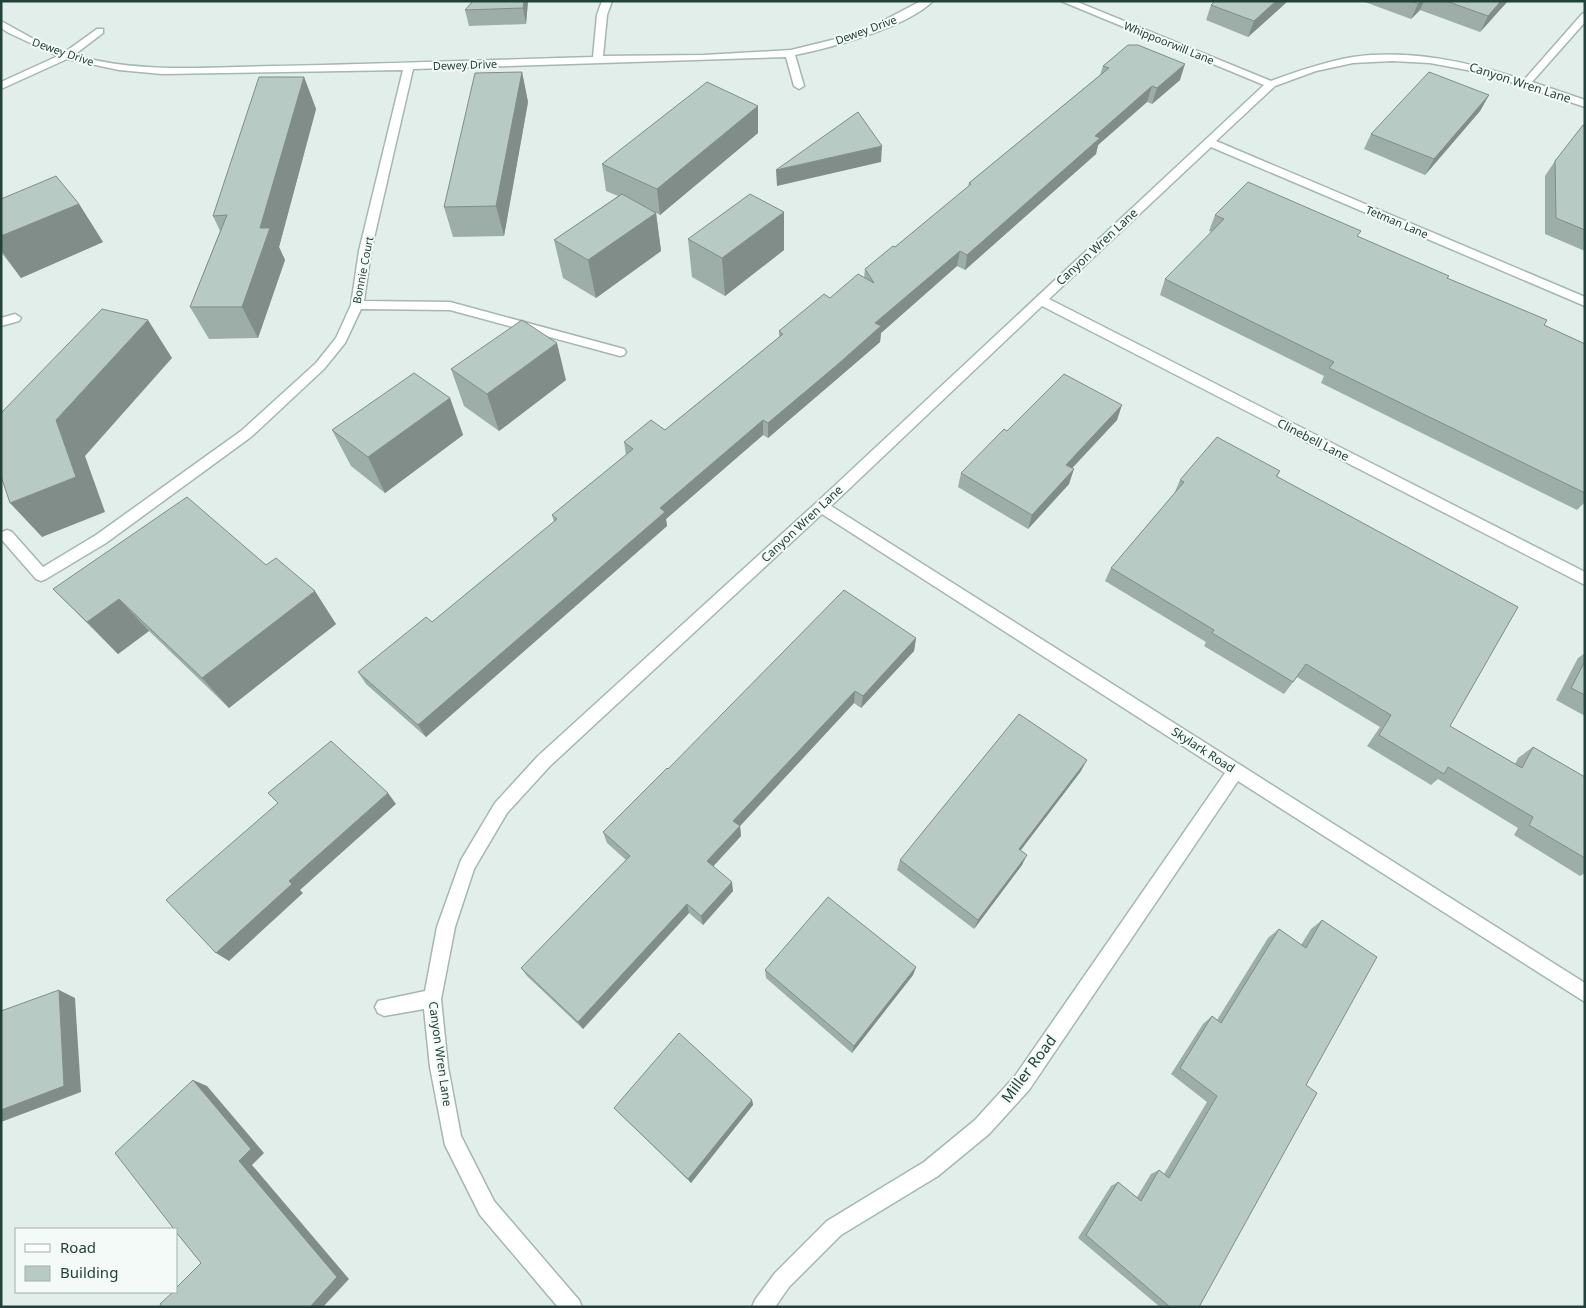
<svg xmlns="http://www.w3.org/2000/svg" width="1586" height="1308" font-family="'Noto Sans',sans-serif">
  <rect width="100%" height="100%" fill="#e2eeea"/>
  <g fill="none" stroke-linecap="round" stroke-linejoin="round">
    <g stroke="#a4b7b2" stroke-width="3">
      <path id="minor" d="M602 1H612L607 15 603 56 704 55 791 50 840 38 877 24 921 1H933C907 27 831 48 795 55L804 86 799 89 794 86 786 57 413 69 371 251 364 301 450 302 624 349 626 352 624 355 620 356 450 310 361 309 345 343 324 369 251 437 106 543 46 579 41 581 36 579 2 540V532L7 530 12 532 43 567 96 535 241 431 316 363 336 338 351 305 359 251 403 70 162 74 119 70 67 59 1 89V82L58 56 9 33 1 28V21L39 42 65 52 97 29H103V33L74 55C138 74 208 67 274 66 381 64 487 60 593 57L597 15Z
        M1061 1H1075L1271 81C1298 71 1324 62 1353 57 1410 49 1469 62 1524 80L1582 14 1585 13V22L1532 82 1585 100V107L1502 79 1467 70 1430 63 1392 61 1353 63 1316 71 1275 86 1216 141 1585 297V306L1211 147 1049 299 1585 572V585L1042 306 831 506 1585 983V1002L1238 781 1029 1090 989 1134 938 1176 841 1235 789 1287 775 1307H752L755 1300 775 1273 827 1221 924 1162 975 1120 1015 1076 1225 773 822 514 550 766 507 813 474 869 455 927 441 999 448 1067 461 1136 494 1201 579 1300 582 1307H558L480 1215 445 1145 430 1067 424 1009 384 1016 378 1013 375 1007 378 1001 425 991 437 927 461 860 495 803 538 756 816 503 1264 85Z
        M15 314 21 318 19 321 1 326V318Z"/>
    </g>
    <use href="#minor" fill="#fff" fill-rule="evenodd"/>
  </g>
  <path fill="#9daea8" d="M528 1 526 24 469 26 465 10Z
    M1288 1 1248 37 1206 20 1211 5Z
    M1362 1H1508L1480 32 1420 10 1411 19Z
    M1103 66 1180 80 1152 104 1147 102 1098 145 1096 154 965 270 957 266 881 333 880 342 836 380 768 438 763 435 666 519 667 526 426 737 366 684 358 672 432 622 554 522 552 515 626 455 624 442 665 430 779 337V331L830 298 864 278 865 269 895 247 968 187 969 183 1100 75Z
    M522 72 528 102 504 236 453 237 444 207Z
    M304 77 316 109 279 247 285 260 258 338 209 339 190 307 220 231 213 216Z
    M1489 95 1480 111 1425 175 1364 149 1371 134Z
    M758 106V133L660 215 656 213 661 251 596 298 563 278 554 240 618 196 606 191 602 164Z
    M1585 126V251L1545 234V176L1555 161Z
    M1 199 79 204 103 242 21 278 1 252Z
    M1215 215 1358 237 1447 279 1544 325 1585 344V502L1577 510 1321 383 1324 376 1160 295 1165 279 1212 232 1209 231Z
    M688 239 784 250 725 296 692 277Z
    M451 369 566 380 499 431 464 406Z
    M450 398 463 435 385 493 351 466 332 430Z
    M1117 420 1072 468 1069 484 1028 529 958 487 961 473 1007 431Z
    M1280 471 1277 477 1450 726 1515 764 1518 758 1533 747 1585 777V873L1580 876 1514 835 1518 828 1438 779 1431 785 1367 746 1380 727 1297 677 1284 694 1204 646 1206 642 1105 581 1111 568 1174 494 1180 480Z
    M266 565 336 624 229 708 149 631 118 654 53 589Z
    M916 638 914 651 861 708 854 703 740 826 741 836 713 866 733 891 703 925 689 913 583 1029 527 976 521 968 626 860 607 843 603 832 668 769Z
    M1585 653V716L1556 700 1578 658Z
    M1081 771 1021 850 1022 865 974 929 897 870 900 860Z
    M1322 920 1306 1085 1199 1307H1160L1078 1238 1111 1186 1118 1182 1137 1197 1151 1174 1159 1170 1164 1174 1207 1102 1171 1074 1203 1024 1212 1016 1217 1020 1268 938 1279 929 1301 945 1311 929Z
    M916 967 913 975 852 1053 766 978 765 970Z
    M752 1100 753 1105 691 1183 619 1113 614 1108Z"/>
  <path fill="#808d88" d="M524 1H528L526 24 523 8Z
    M1276 1H1288L1248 37 1254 21Z
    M1421 1H1424L1420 10 1411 19 1418 4Z
    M1501 1H1508L1480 32 1488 16Z
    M1185 64 1180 80 1152 104 1157 88Z
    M522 72 528 102 504 236 496 206Z
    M304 77 316 109 279 247 285 260 258 338 242 307 260 228Z
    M1152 86 1147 102 1098 145 1096 154 965 270 967 255 1095 136Z
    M1489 95 1480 111 1425 175 1434 159Z
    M758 106V133L660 215 657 189Z
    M882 146 881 162 777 186 776 170Z
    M79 204 103 242 21 278 1 250V236Z
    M784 212V250L725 296 722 258Z
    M656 213 661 251 596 298 588 260Z
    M960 251 957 266 881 333 880 342 768 438V423L875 323Z
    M148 320 172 358 85 456 105 512 42 537 10 503 56 420Z
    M557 343 566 380 499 431 487 394Z
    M450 398 463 435 385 493 368 457Z
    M1122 405 1117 420 1062 479 1066 465Z
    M763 420V435L666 519 667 526 426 737 418 725 660 508Z
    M1074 469 1069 484 1028 529 1032 515Z
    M315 591 336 624 229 708 202 678Z
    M119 599 149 631 118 654 87 622Z
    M916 638 914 651 861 708 863 696Z
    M855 691 854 703 740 826 741 836 709 871 707 861 733 821Z
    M1087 760 1081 771 1014 859 1019 849Z
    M388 793 396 804 300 890 303 893 229 961 216 953 289 881Z
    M1027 855 1022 865 974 929 978 920Z
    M732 882 733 891 703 925 701 916Z
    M687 904 689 913 583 1029 578 1022Z
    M916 967 913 975 852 1053 854 1046Z
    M59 990 75 998 81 1092 1 1122V1110Z
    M193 1080 207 1086 264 1153 252 1165 349 1279 323 1307H310L239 1161Z
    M752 1100 753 1105 691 1183 688 1179Z"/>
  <path fill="#b7cac3" stroke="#808d88" d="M473 1H524L523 8 465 10Z
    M1215 1H1276L1254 21 1211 5Z
    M1411 1H1421L1418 4Z
    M1446 1H1501L1488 16Z
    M1128 45H1138L1185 64 1157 88 1152 86 1095 136 1100 138 967 255 960 251 875 323 881 326 837 365 768 423 763 420 660 508 665 512 418 725 358 672 426 617 432 622 557 519 552 515 633 449 624 442 651 420 665 430 783 334 779 331 824 294 830 298 858 274 874 283 865 269 893 246 895 247 971 184 969 183 1109 68 1103 66Z
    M522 72 496 206 444 207 475 73Z
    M1429 72 1489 95 1434 159 1371 134Z
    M259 77H304L260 228H270L242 307H190L227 215 213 216Z
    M707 82 758 106 657 189 602 164Z
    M858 112 882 146 776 170Z
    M1583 125 1585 126V230L1556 218 1555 161Z
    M56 176 79 204 1 236V199Z
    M1248 182 1361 231 1357 236 1449 276 1447 278 1547 320 1544 325 1585 344V493L1329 368 1334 362 1165 279 1224 219 1215 215Z
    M622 194 656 213 588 260 554 240Z
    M750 194 784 212 722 258 688 239Z
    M102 309 148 320 56 420 76 477 10 503 1 476V413Z
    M522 320 557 343 487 394 451 369Z
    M414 373 450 398 368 457 332 430Z
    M1064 374 1122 405 1066 465 1074 469 1032 515 961 473 1004 429 1007 431Z
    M1217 437 1280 471 1276 476 1518 607 1450 726 1522 768 1533 747 1585 777V858L1529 825 1533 817 1448 767 1444 774 1379 735 1391 715 1306 664 1293 682 1212 633 1214 630 1111 568 1184 482 1180 480Z
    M187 497 266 565 276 558 315 591 202 678 119 599 87 622 53 589Z
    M844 590 916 638 863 696 855 691 733 821 740 826 707 861 732 882 701 916 687 904 578 1022 521 968 630 856 603 832 667 768 668 769Z
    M1585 661V695L1571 688Z
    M1019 714 1087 760 1019 849 1027 855 978 920 900 860Z
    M331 741 388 793 289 881 292 884 216 953 166 900 278 803 268 793Z
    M828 897 916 967 854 1046 765 970Z
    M1322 920 1377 957 1306 1085 1317 1093 1199 1307H1170L1086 1235 1118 1182 1141 1201 1159 1170 1169 1178 1217 1096 1180 1068 1212 1016 1221 1023 1279 929 1306 948Z
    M59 990 64 1086 1 1110V1011Z
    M679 1033 752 1100 688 1179 614 1108Z
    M193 1080 251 1149 239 1161 337 1277 310 1307H162L160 1304 173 1292H176V1288L201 1263 176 1232V1229H174L115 1153Z"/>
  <g text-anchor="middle" stroke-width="4" stroke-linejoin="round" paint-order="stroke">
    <g font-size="11" fill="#20423b" stroke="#f4faf7">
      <text transform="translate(866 30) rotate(-20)" y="4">Dewey Drive</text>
      <text transform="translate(1169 43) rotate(22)" y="4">Whippoorwill Lane</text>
      <text transform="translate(63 52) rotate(19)" y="4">Dewey Drive</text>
      <text transform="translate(465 65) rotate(-2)" y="4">Dewey Drive</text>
      <text transform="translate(1397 222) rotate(23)" y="4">Tetman Lane</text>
      <text transform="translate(363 270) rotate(-79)" y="4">Bonnie Court</text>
    </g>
    <g font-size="12" fill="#20423b" stroke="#f4faf7">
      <text transform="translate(1520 83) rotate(18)" y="4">Canyon Wren Lane</text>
      <text transform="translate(1097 247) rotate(-43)" y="4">Canyon Wren Lane</text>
      <text transform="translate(1313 440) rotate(27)" y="4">Clinebell Lane</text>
      <text transform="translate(802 524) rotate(-43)" y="4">Canyon Wren Lane</text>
      <text transform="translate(1203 750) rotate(33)" y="4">Skylark Road</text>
      <text transform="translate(440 1054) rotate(82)" y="4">Canyon Wren Lane</text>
    </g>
    <g font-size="15" fill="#20423b" stroke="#f4faf7">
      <text transform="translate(1029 1069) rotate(-53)" y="5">Miller Road</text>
    </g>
  </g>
  <rect width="1586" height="1308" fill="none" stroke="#20423b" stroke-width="5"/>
  <rect x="15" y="1228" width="162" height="65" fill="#f4faf7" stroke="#9fb0ac"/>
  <rect x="25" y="1244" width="25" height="8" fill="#ffffff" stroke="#9fb0ac"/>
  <text x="60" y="1253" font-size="15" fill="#20423b">Road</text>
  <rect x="25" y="1266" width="25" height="15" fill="#b7cac3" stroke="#9fb0ac"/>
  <text x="60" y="1278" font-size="15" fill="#20423b">Building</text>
</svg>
